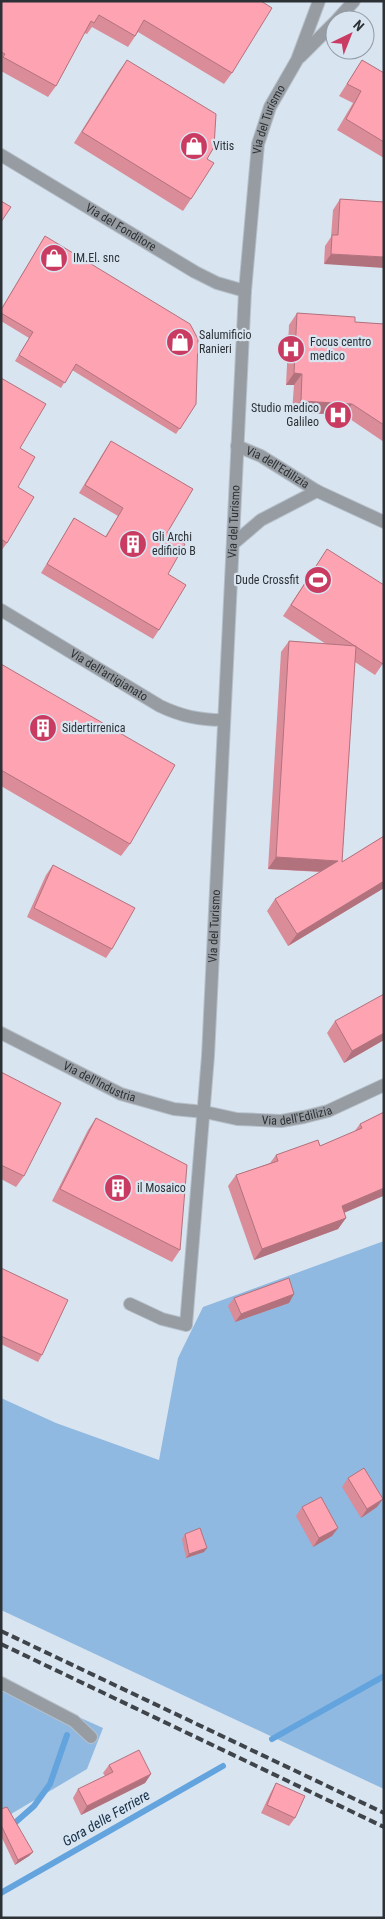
<svg xmlns="http://www.w3.org/2000/svg" width="385" height="1919" font-family="'Roboto Condensed',sans-serif">
  <rect width="100%" height="100%" fill="#d8e4f0"/>
  <path fill="#8fb9e0" d="M384 1241V1789L1 1610V1398L56 1423 159 1460 178 1358 203 1307Z
    M1 1682 103 1728 87 1769 1 1820Z"/>
  <g fill="none" stroke-linecap="round" stroke-linejoin="round">
    <path stroke="#63a4de" stroke-width="6" d="M272 1739 384 1676
      M1 1835 34 1806 50 1784 67 1735
      M1 1893 223 1766"/>
    <g stroke="#b6c0cb" stroke-width="14">
      <g id="minor">
        <path d="M337 20 354 1"/>
        <path d="M300 57 335 22"/>
        <path id="s1" d="M1 155 195 272 217 283 245 291"/>
        <path id="s2" d="M237 446 261 456 317 491 384 522"/>
        <path d="M234 543 261 520 317 491"/>
        <path id="s3" d="M1 610 160 706C181 716 199 720 223 720"/>
        <path id="s4" d="M1 1033 121 1094 174 1109 205 1112 237 1119 281 1121 304 1117 328 1111 384 1085"/>
        <path id="s5" d="M130 1304 162 1319 186 1325 208 1056 245 291 258 144 270 107 297 60 319 1"/>
        <path d="M1 1683 74 1721 91 1737"/>
      </g>
    </g>
    <use href="#minor" stroke="#969ca1" stroke-width="12"/>
    <path stroke="#3f444a" stroke-width="4" stroke-dasharray="8 4" stroke-linecap="butt" d="M1 1631 384 1813
      M1 1644 384 1827"/>
  </g>
  <path fill="#da8c99" d="M1 1H261L232 73 224 84 138 32 128 47 92 27 87 34 84 33 56 86 48 97 1 71Z
    M127 60 207 159 191 199 183 211 74 143 119 71Z
    M362 60 384 73V158L337 130 353 103 339 96Z
    M340 199 384 202 324 264 325 246 331 237 333 210Z
    M45 236 196 404 176 434 72 370 61 388 15 361 29 338 1 321V309Z
    M297 313 355 322 384 324V442L344 415 292 412 294 385H286L289 325Z
    M1 378 20 448 18 487 7 543 1 551Z
    M111 441 167 533 168 574 159 630 153 639 41 573 69 527 74 518 105 537 118 516 79 493 105 450Z
    M327 549 384 662 375 675 355 662 342 862 384 836V888L288 946 267 911 275 899 320 872 268 869 281 652 289 641 326 644 283 616Z
    M1 664 130 844 121 856 1 786Z
    M53 865 112 949 106 958 27 917 46 875Z
    M335 1021 384 1040 344 1063 327 1033Z
    M1 1072 24 1176 16 1187 1 1179Z
    M384 1112V1198L383 1196 344 1213 346 1218 338 1229 254 1260 228 1186 236 1175 270 1163 276 1155 320 1146 354 1132 360 1124Z
    M96 1118 180 1250 172 1262 52 1201 88 1130Z
    M1 1268 42 1355 38 1362 1 1344Z
    M294 1294 289 1303 235 1322 228 1306 234 1298Z
    M348 1478 377 1507 361 1518 342 1487Z
    M302 1507 338 1528 332 1536 313 1547 296 1516Z
    M185 1534 204 1552 186 1558 182 1539Z
    M109 1765 151 1774 145 1783 81 1815 73 1798 78 1789 105 1776 103 1773Z
    M276 1783 295 1818 289 1826 261 1813 271 1792Z
    M1 1809 33 1852 29 1856 15 1865 1 1836Z"/>
  <path fill="#b2727d" d="M331 254 384 257V268L324 264Z
    M294 373 302 374 294 385H286Z
    M301 401 352 404 344 415 292 412Z
    M276 857 338 861 330 872 268 869Z
    M384 881V888L288 946 297 934Z
    M384 1033V1040L344 1063 352 1051Z
    M384 1188V1194L383 1196 334 1217 342 1206Z
    M346 1218 338 1229 254 1260 262 1249Z
    M294 1294 289 1303 235 1322 241 1314Z
    M383 1499 377 1507 361 1518 367 1509Z
    M338 1528 332 1536 313 1547 319 1538Z
    M207 1548 204 1552 186 1558 189 1554Z
    M151 1774 145 1783 81 1815 87 1806Z
    M33 1852 29 1856 15 1865 18 1860Z"/>
  <path fill="#fea3b2" stroke="#b2727d" d="M1 1H261L272 8 232 73 144 20 135 36 99 15 94 23 91 21 56 86 3 57 5 54 1 52Z
    M127 60 216 114 214 147 207 159 214 163 191 199 82 132Z
    M362 60 384 73V142L346 119 361 91 347 84Z
    M340 199 384 202V257L331 254 332 235H338Z
    M1 201 11 207 1 222Z
    M45 236 190 324 198 339 196 404 180 429 76 364 65 383 19 355 33 332 1 313V310Z
    M297 313 355 317V322L384 324V425L352 404 301 401 302 374 294 373Z
    M1 378 46 404 20 448 35 457 18 487 34 497 7 543 1 539Z
    M111 441 193 489 167 533 185 544 168 574 186 585 159 630 47 564 74 518 106 537 123 508 85 485Z
    M327 549 384 585V662L383 664 291 605Z
    M289 641 356 646 342 862 384 836V881L297 934 275 899 338 861 276 857Z
    M1 664 175 765 130 844 1 770Z
    M53 865 135 908 112 949 34 908Z
    M384 994V1033L352 1051 335 1021Z
    M1 1072 61 1103 24 1176 1 1165Z
    M384 1112V1188L342 1206 346 1218 262 1249 236 1175 278 1161 276 1155 318 1140 320 1146 362 1128 360 1124Z
    M96 1118 187 1165 180 1250 60 1189Z
    M1 1268 68 1300 42 1355 1 1336Z
    M289 1278 294 1294 241 1314 234 1298Z
    M364 1468 383 1499 367 1509 348 1478Z
    M321 1497 338 1528 319 1538 302 1507Z
    M200 1528 207 1548 189 1554 185 1534Z
    M139 1750 151 1774 87 1806 78 1789 113 1772 109 1765Z
    M276 1783 305 1796 295 1818 267 1805Z
    M7 1807 33 1852 18 1860 1 1825V1809Z"/>
  <defs>
    <g id="shop-disc" transform="scale(1.4375)"><circle r="9.5" fill="#ca3b62" stroke="#d8e4f0"/><path d="M-5-2.5h2.3a2.7 3.5 0 0 1 5.4 0H5L5.5 6h-11ZM-1.5-2.5h3a1.5 2.3 0 0 0-3 0Z" fill="#fff"/></g>
    <g id="hospital-disc" transform="scale(1.4375)"><circle r="9.5" fill="#ca3b62" stroke="#d8e4f0"/><path d="M-5-5h3v3.5h4V-5h3V5h-3V1.5h-4V5h-3Z" fill="#fff"/></g>
    <g id="building-disc" transform="scale(1.4375)"><circle r="9.5" fill="#ca3b62" stroke="#d8e4f0"/><path d="M-4-6H4V6H1V3H-1V6H-4ZM-2.5-4.3h1.7v1.8h-1.7ZM.8-4.3h1.7v1.8H.8ZM-2.5-1h1.7V.8h-1.7ZM.8-1h1.7V.8H.8Z" fill="#fff"/></g>
    <g id="stadium-disc" transform="scale(1.4375)"><circle r="9.5" fill="#ca3b62" stroke="#d8e4f0"/><path d="M0-5a6.5 5 0 1 0 0 10a6.5 5 0 1 0 0-10ZM-3.5-1.8h7v3.6h-7Z" fill="#fff"/></g>
  </defs>
  <g fill-rule="evenodd">
    <use href="#shop-disc" x="194" y="146"/>
    <use href="#shop-disc" x="54" y="258"/>
    <use href="#shop-disc" x="180" y="342"/>
    <use href="#hospital-disc" x="291" y="349"/>
    <use href="#hospital-disc" x="338" y="415"/>
    <use href="#building-disc" x="133" y="544"/>
    <use href="#stadium-disc" x="318" y="580"/>
    <use href="#building-disc" x="43" y="728"/>
    <use href="#building-disc" x="118" y="1188"/>
  </g>
  <g text-anchor="middle" stroke-width="4.5" stroke-linejoin="round" paint-order="stroke">
    <g font-size="12" fill="#2c3136" stroke="#d8e4f0">
      <text dy="4" stroke="none"><textPath href="#s5" startOffset="1270">Via del Turismo</textPath></text>
      <text dy="4" stroke="none"><textPath href="#s1" startOffset="140">Via del Fonditore</textPath></text>
      <text dy="4" stroke="none"><textPath href="#s2" startOffset="46">Via dell'Edilizia</textPath></text>
      <text dy="4" stroke="none"><textPath href="#s5" startOffset="865">Via del Turismo</textPath></text>
      <text dy="4" stroke="none"><textPath href="#s3" startOffset="126">Via dell'artigianato</textPath></text>
      <text dy="4" stroke="none"><textPath href="#s5" startOffset="460">Via del Turismo</textPath></text>
      <text dy="4" stroke="none"><textPath href="#s4" startOffset="110">Via dell'Industria</textPath></text>
      <text dy="4" stroke="none"><textPath href="#s4" startOffset="314">Via dell'Edilizia</textPath></text>
    </g>
    <g font-size="12" fill="#2c3136" stroke="#d8e4f0" text-anchor="start">
      <text x="213" y="150">Vitis</text>
      <text x="73" y="262">IM.El. snc</text>
      <text x="199" y="339">Salumificio<tspan x="199" dy="14">Ranieri</tspan></text>
      <text x="310" y="346">Focus centro<tspan x="310" dy="14">medico</tspan></text>
      <text x="319" y="412" text-anchor="end">Studio medico<tspan x="319" dy="14">Galileo</tspan></text>
      <text x="152" y="541">Gli Archi<tspan x="152" dy="14">edificio B</tspan></text>
      <text x="299" y="584" text-anchor="end">Dude Crossfit</text>
      <text x="62" y="732">Sidertirrenica</text>
      <text x="137" y="1192">il Mosaico</text>
    </g>
    <g font-size="14" font-style="italic" fill="#132e47" stroke="#d8e4f0">
      <text transform="translate(106 1818) rotate(-30)" y="5">Gora delle Ferriere</text>
    </g>
  </g>
  <rect width="385" height="1919" fill="none" stroke="#2c3136" stroke-width="5"/>
  <g transform="translate(350 35) rotate(43)"><circle r="24" fill="#d8e4f0" stroke="#939ca6"/>
  <path d="M0-4L9 19L0 12L-9 19Z" fill="#ca3b62"/>
  <text y="-8" font-size="14" font-weight="bold" text-anchor="middle" fill="#2c3136">N</text>
  </g>
</svg>
